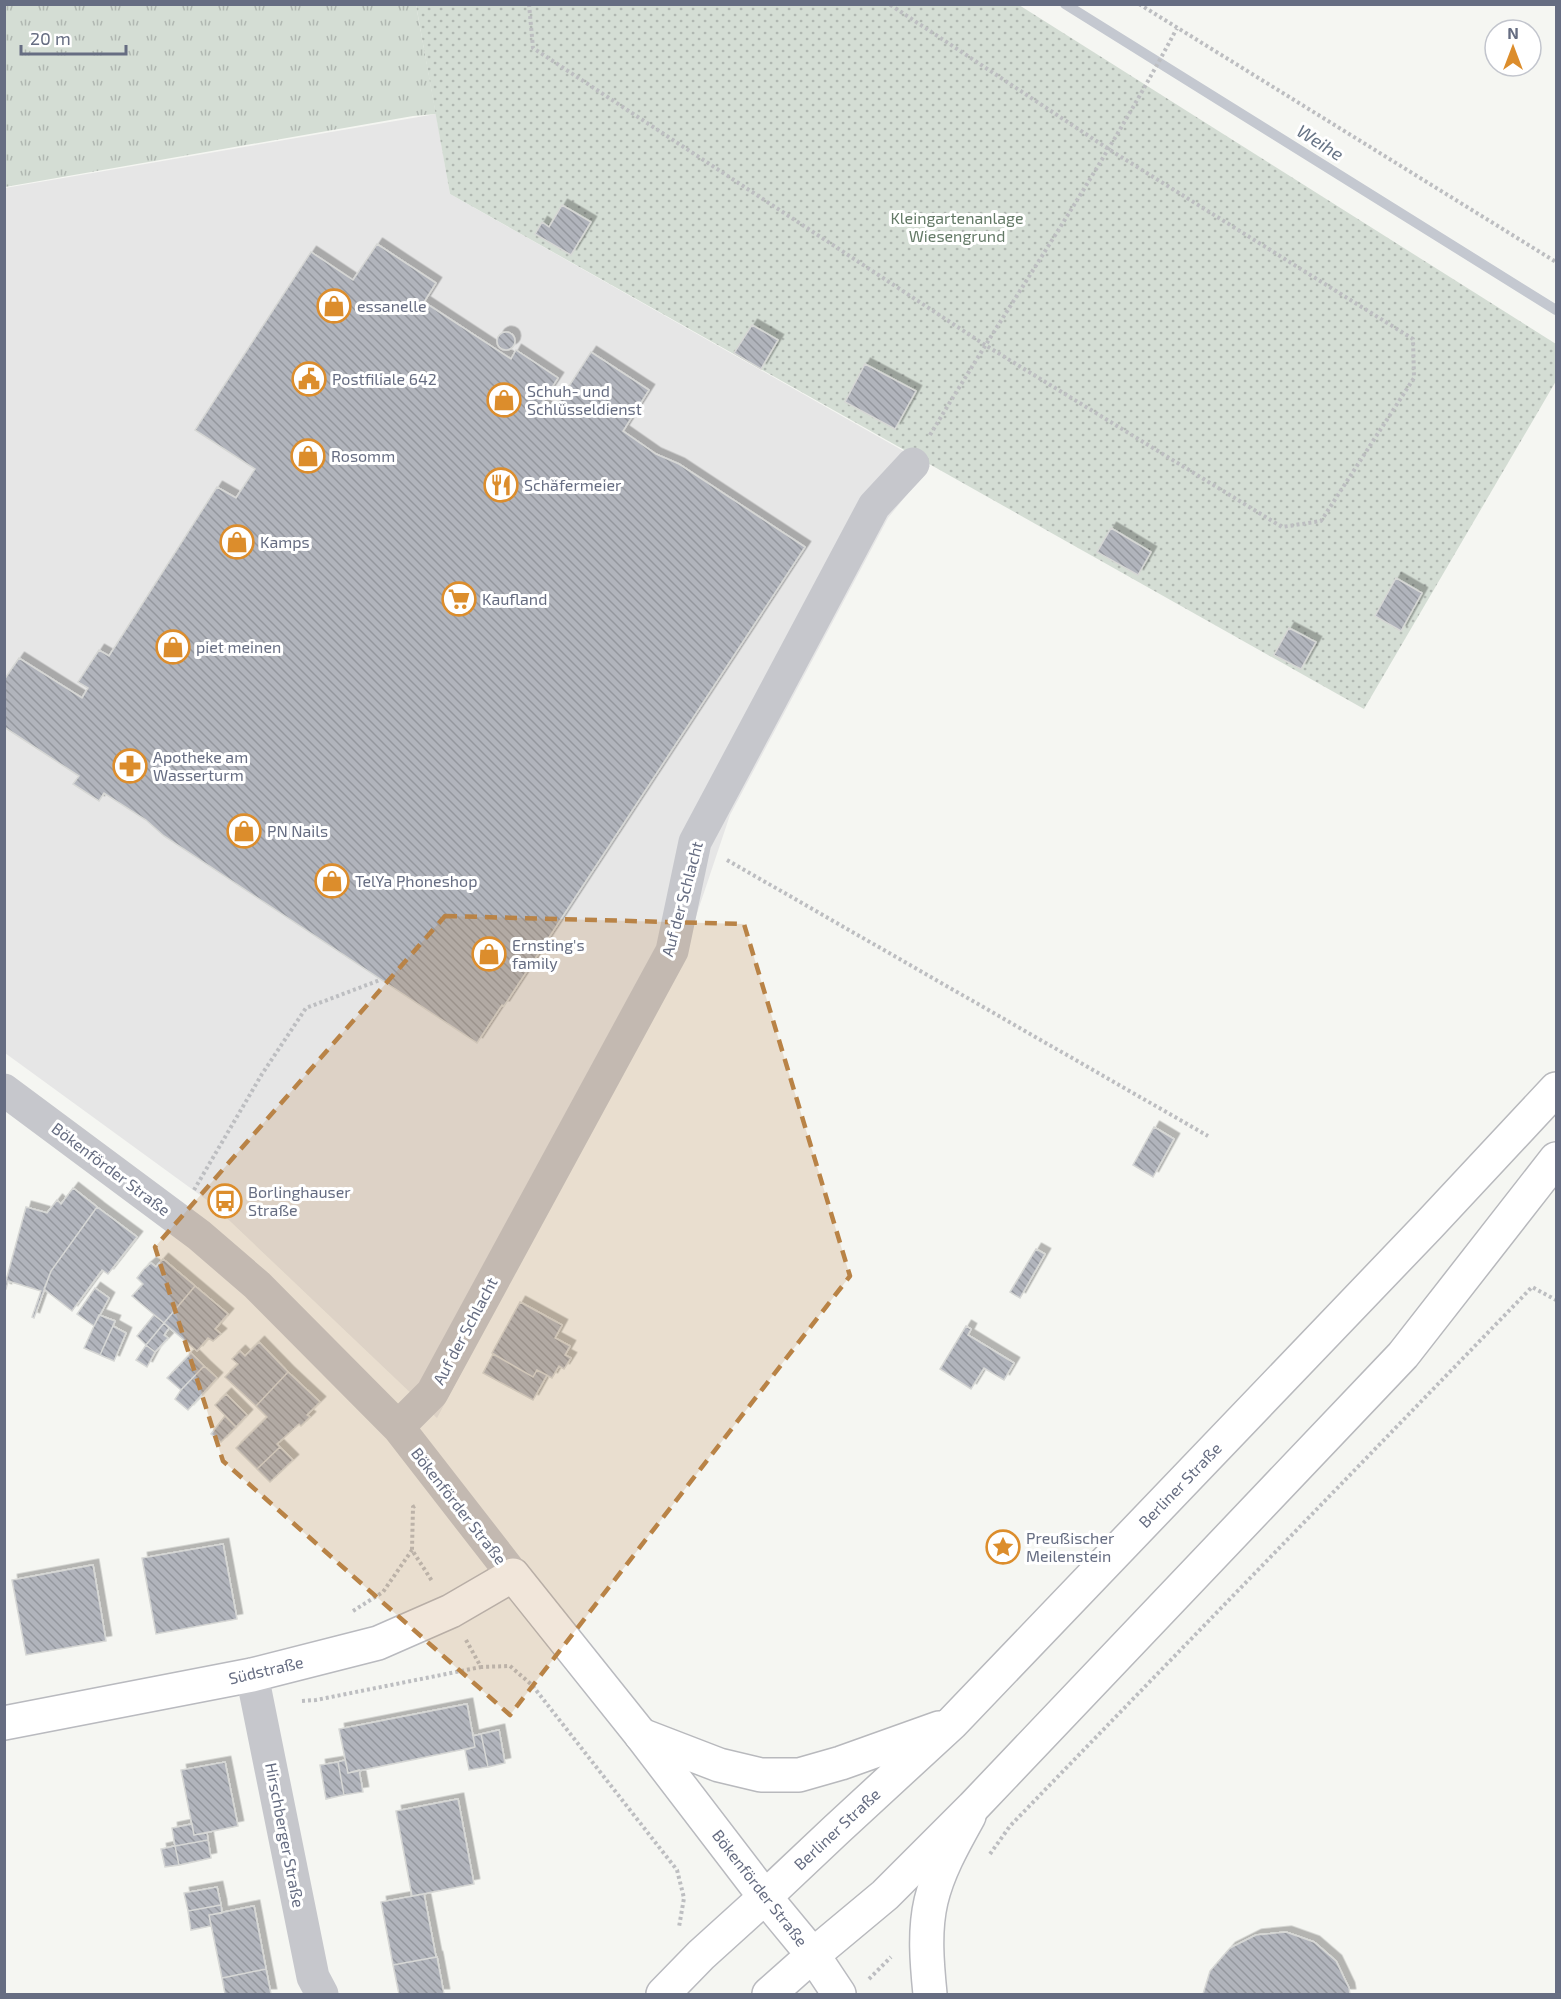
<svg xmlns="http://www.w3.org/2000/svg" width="1561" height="1999" font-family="'Exo 2',sans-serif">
  <defs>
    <pattern id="grass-tufts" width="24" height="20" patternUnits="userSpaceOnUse" patternTransform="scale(1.5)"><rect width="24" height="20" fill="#d4ddd4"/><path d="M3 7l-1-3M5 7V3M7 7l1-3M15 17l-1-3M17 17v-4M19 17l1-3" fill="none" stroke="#b0b7b1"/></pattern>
    <pattern id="garden-dots" width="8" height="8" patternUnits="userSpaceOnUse" patternTransform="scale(1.5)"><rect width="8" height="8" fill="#d4ddd4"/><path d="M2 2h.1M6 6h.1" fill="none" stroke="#b0b7b1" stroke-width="1.8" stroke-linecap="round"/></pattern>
    <pattern id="building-back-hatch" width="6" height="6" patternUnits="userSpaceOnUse" patternTransform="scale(1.5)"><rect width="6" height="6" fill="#b1b4bc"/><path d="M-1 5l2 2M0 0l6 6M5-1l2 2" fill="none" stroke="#94979e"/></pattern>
    <filter id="shadow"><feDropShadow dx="5.5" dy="-5.5" stdDeviation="0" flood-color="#0004"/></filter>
  </defs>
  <rect width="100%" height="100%" fill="#f5f6f2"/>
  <path fill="#e6e6e6" d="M436 114 450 194 930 466 888 518 730 815 680 964 437 1418 211 1203 5 1053V188Z"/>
  <path fill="url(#grass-tufts)" d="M5 5H416L436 114 413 116 5 187Z"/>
  <path fill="url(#garden-dots)" d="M416 5H1019L1556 344V381L1364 709 450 194Z"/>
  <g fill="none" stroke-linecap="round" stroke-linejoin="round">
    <path stroke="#c4c8d0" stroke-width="10" d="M1065 4 1556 310"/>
  </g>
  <path fill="url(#building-back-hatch)" stroke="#d6d7d5" stroke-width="1.5" filter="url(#shadow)" d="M562 205 591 222 571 255 535 234 542 222 549 227Z
    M377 244 436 283 424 302 511 359 516 350 558 378 541 404 553 411 591 352 649 390 623 431 656 454 679 464 805 547 504 1006 502 1005 477 1043 164 836 146 820 104 793 99 801 73 784 79 776 4 727V680L19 658 82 698 88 688 78 682 99 650 109 656 217 487 236 498 255 469 195 430 311 252 353 280Z
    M752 325 778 340 761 369 734 353Z
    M497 341a9 9 0 1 1 18 0a9 9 0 1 1-18 0Z
    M865 364 916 391 895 429 845 402Z
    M1111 528 1151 552 1138 575 1097 552Z
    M1396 578 1422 593 1401 631 1375 616Z
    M1289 628 1316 642 1301 669 1274 655Z
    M1154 1127 1174 1139 1153 1177 1133 1165Z
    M73 1188 97 1207 51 1271 34 1318 32 1317 41 1291 8 1281 6 1289 4 1288 26 1207 47 1213 57 1200 61 1204Z
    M97 1207 137 1237 108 1274 102 1270 72 1311 44 1289 51 1271Z
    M1036 1249 1045 1254 1020 1298 1010 1292Z
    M163 1259 195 1286 164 1323 132 1296 143 1284 137 1278 144 1269 151 1263 156 1267Z
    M195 1286 228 1314 215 1329 221 1334 213 1341 208 1338 197 1351 164 1323Z
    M95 1288 109 1298 94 1326 77 1314Z
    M520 1302 562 1325 555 1338 570 1346 565 1355 571 1358 564 1369 559 1366 552 1378 537 1370 533 1377 492 1353Z
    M99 1315 115 1321 100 1355 84 1348Z
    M154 1315 164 1323 146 1345 137 1336Z
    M164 1323 169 1328 164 1335 168 1338 155 1352 146 1345Z
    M113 1326 126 1333 114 1361 100 1355Z
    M966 1326 971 1329 968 1335 1014 1363 1004 1380 984 1368 971 1389 940 1369Z
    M259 1342 288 1372 256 1406 225 1377 238 1364 232 1359 240 1351 245 1356Z
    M146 1345 155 1352 147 1367 136 1360Z
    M191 1353 204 1366 181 1390 167 1378Z
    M493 1354 533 1377 537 1370 547 1375 533 1400 483 1373Z
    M204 1366 217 1378 188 1410 175 1399 181 1390Z
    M288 1372 320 1402 307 1415 310 1417 301 1426 299 1424 277 1444 280 1447 257 1469 236 1448 267 1417 256 1406Z
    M226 1394 247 1415 236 1427 215 1405Z
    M225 1416 236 1427 221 1442 211 1434Z
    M280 1447 293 1460 270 1482 257 1469Z
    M223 1544 237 1619 156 1634 142 1558Z
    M93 1565 106 1641 26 1655 12 1580Z
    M467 1704 475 1747 348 1773 339 1729Z
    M499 1730 505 1763 488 1767 481 1734Z
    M481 1734 488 1767 469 1770 465 1750 475 1747 473 1736Z
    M345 1760 348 1773 359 1770 363 1792 344 1795 338 1762Z
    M225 1762 238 1826 194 1835 181 1770Z
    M338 1762 344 1795 326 1799 320 1765Z
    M458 1799 474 1884 412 1896 396 1811Z
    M192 1824 194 1835 207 1833 208 1840 175 1846 172 1828Z
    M208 1840 211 1858 179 1865 175 1846Z
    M175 1846 179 1865 165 1867 161 1849Z
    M217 1887 221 1905 188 1911 184 1893Z
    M424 1894 436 1957 393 1965 381 1902Z
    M221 1905 222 1913 209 1915 211 1926 191 1930 188 1911Z
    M254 1906 266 1969 222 1978 209 1915Z
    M1286 1932 1314 1942 1336 1961 1349 1988 1350 1994H1203L1210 1971 1230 1948 1256 1935Z
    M437 1957 444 1994H399L393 1965Z
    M266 1969 271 1994H225L222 1978Z"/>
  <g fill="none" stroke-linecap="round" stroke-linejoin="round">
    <g stroke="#b9babf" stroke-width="36">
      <path id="major" d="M4 1723 252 1675 378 1643 451 1611 513 1575 641 1735 765 1897 813 1955 839 1994
        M663 1994 701 1955 765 1897
        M769 1994 813 1955
        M930 1994C927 1964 924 1931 931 1901 938 1871 954 1843 969 1816"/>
    </g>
    <g stroke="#b8b9bd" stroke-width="36">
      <path id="highway" d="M641 1735 719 1765 761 1775H799L841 1763 939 1728
        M765 1897 836 1830 952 1723 1429 1225 1556 1089
        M813 1955 885 1895 973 1807 1403 1355 1556 1159"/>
    </g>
    <path stroke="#bdbec1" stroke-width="4" stroke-dasharray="3 3" stroke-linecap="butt" d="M529 4 533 48 985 345 1282 527 1321 521 1414 378 1413 339 1110 150 889 4
      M1139 4 1556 262
      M930 435C1012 299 1103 168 1177 28
      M727 860 1208 1136
      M194 1190 262 1074 306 1008 380 980
      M415 1506 413 1507 412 1550 432 1581
      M353 1611 383 1592 412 1550
      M466 1640 481 1667 510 1666 532 1685 677 1870 684 1898 679 1927
      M302 1701 316 1700 481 1667
      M990 1854 1010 1826 1532 1287 1556 1300
      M869 1979 891 1957"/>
    <path stroke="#c6c7cc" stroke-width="33" d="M4 1090 199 1235 257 1285 398 1427 513 1575
      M398 1427 432 1393 672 951 695 842 874 506 913 464
      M252 1675 313 1977 322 1994"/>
    <use href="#major" stroke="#fff" stroke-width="33"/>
    <use href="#highway" stroke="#fff" stroke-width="33"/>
  </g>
  <path fill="#b98346" fill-opacity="0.2" stroke="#b98346" stroke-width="4.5" stroke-dasharray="12 8" stroke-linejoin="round" d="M445 916 744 924 850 1276 510 1715 223 1461 155 1247Z"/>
  <defs>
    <g id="shop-ring" transform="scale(1.725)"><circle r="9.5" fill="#fff" stroke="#dc8d2c" stroke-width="1.5"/><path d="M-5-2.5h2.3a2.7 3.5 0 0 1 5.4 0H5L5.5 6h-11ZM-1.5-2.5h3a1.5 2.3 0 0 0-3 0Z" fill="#dc8d2c"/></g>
    <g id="civic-ring" transform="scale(1.725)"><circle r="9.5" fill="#fff" stroke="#dc8d2c" stroke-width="1.5"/><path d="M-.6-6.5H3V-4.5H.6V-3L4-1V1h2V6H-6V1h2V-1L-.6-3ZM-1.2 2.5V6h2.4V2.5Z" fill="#dc8d2c"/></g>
    <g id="restaurant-ring" transform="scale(1.725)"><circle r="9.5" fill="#fff" stroke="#dc8d2c" stroke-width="1.5"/><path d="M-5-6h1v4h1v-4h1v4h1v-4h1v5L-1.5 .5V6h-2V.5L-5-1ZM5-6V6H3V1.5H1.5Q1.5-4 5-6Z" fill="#dc8d2c"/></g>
    <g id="supermarket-ring" transform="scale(1.725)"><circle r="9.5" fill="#fff" stroke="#dc8d2c" stroke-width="1.5"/><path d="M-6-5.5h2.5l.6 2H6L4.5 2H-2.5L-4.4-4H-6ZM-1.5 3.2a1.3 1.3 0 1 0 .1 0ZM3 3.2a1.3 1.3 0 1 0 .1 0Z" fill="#dc8d2c"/></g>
    <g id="pharmacy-ring" transform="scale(1.725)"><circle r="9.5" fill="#fff" stroke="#dc8d2c" stroke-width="1.5"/><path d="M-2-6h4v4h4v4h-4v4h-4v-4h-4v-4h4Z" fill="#dc8d2c"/></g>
    <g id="bus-ring" transform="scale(1.725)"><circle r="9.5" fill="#fff" stroke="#dc8d2c" stroke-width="1.5"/><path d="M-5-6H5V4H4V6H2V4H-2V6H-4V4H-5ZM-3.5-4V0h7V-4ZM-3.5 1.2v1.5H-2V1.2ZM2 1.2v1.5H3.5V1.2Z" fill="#dc8d2c"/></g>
    <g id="sight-ring" transform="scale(1.725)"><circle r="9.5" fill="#fff" stroke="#dc8d2c" stroke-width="1.5"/><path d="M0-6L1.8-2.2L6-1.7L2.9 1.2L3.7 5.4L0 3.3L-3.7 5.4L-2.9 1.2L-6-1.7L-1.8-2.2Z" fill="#dc8d2c"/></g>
  </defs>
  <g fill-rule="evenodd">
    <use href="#shop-ring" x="334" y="306"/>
    <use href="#civic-ring" x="309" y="379"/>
    <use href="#shop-ring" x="504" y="400"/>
    <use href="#shop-ring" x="308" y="456"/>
    <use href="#restaurant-ring" x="501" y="485"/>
    <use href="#shop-ring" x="237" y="542"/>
    <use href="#supermarket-ring" x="459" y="599"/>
    <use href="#shop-ring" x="173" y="647"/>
    <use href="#pharmacy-ring" x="130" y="766"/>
    <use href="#shop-ring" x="244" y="831"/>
    <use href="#shop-ring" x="332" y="881"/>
    <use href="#shop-ring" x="489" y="954"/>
    <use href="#bus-ring" x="225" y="1201"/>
    <use href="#sight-ring" x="1003" y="1547"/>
  </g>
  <g text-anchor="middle" stroke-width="6" stroke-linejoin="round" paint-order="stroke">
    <g font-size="16" fill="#647a67" stroke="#fff">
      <text x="957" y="224">Kleingartenanlage<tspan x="957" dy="18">Wiesengrund</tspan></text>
    </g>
    <g font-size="16" fill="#666d82" stroke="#fff" text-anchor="start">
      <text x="357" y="312">essanelle</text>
      <text x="332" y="385">Postfiliale 642</text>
      <text x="527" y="397">Schuh- und<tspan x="527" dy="18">Schlüsseldienst</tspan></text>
      <text x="331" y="462">Rosomm</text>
      <text x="524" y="491">Schäfermeier</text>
      <text x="260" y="548">Kamps</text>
      <text x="482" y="605">Kaufland</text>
      <text x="196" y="653">piet meinen</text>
      <text x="153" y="763">Apotheke am<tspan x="153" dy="18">Wasserturm</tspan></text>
      <text x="267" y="837">PN Nails</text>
      <text x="355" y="887">TelYa Phoneshop</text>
      <text x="512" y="951">Ernsting's<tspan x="512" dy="18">family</tspan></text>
      <text x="248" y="1198">Borlinghauser<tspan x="248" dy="18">Straße</tspan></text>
      <text x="1026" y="1544">Preußischer<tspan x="1026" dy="18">Meilenstein</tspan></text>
    </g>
    <g font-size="16" fill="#666d82" stroke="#fff">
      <text transform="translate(682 899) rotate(-75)" y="6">Auf der Schlacht</text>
      <text transform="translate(111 1169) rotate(37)" y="6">Bökenförder Straße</text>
      <text transform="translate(465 1331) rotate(-62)" y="6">Auf der Schlacht</text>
      <text transform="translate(1180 1485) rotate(-46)" y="6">Berliner Straße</text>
      <text transform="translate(459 1506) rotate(52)" y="6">Bökenförder Straße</text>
      <text transform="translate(266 1670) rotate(-13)" y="6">Südstraße</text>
      <text transform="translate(837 1829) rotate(-43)" y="6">Berliner Straße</text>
      <text transform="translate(285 1835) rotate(79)" y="6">Hirschberger Straße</text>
      <text transform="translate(760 1888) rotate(52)" y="6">Bökenförder Straße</text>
    </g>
    <g font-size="18" font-style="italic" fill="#677486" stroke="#fff">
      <text transform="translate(1320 143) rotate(32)" y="6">Weihe</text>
    </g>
  </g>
  <rect width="1561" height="1999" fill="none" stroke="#666d82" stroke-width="12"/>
  <g transform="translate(1513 48)"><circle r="28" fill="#ffffff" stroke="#c2c5cd" stroke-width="1.5"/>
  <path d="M0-4.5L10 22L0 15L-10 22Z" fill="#dc8d2c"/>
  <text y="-9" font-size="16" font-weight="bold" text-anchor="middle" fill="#666d82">N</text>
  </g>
  <path d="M21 45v9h105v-9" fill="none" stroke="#666d82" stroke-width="3"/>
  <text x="30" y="45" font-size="18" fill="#666d82" stroke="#ffffff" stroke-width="4.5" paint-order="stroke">20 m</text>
</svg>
